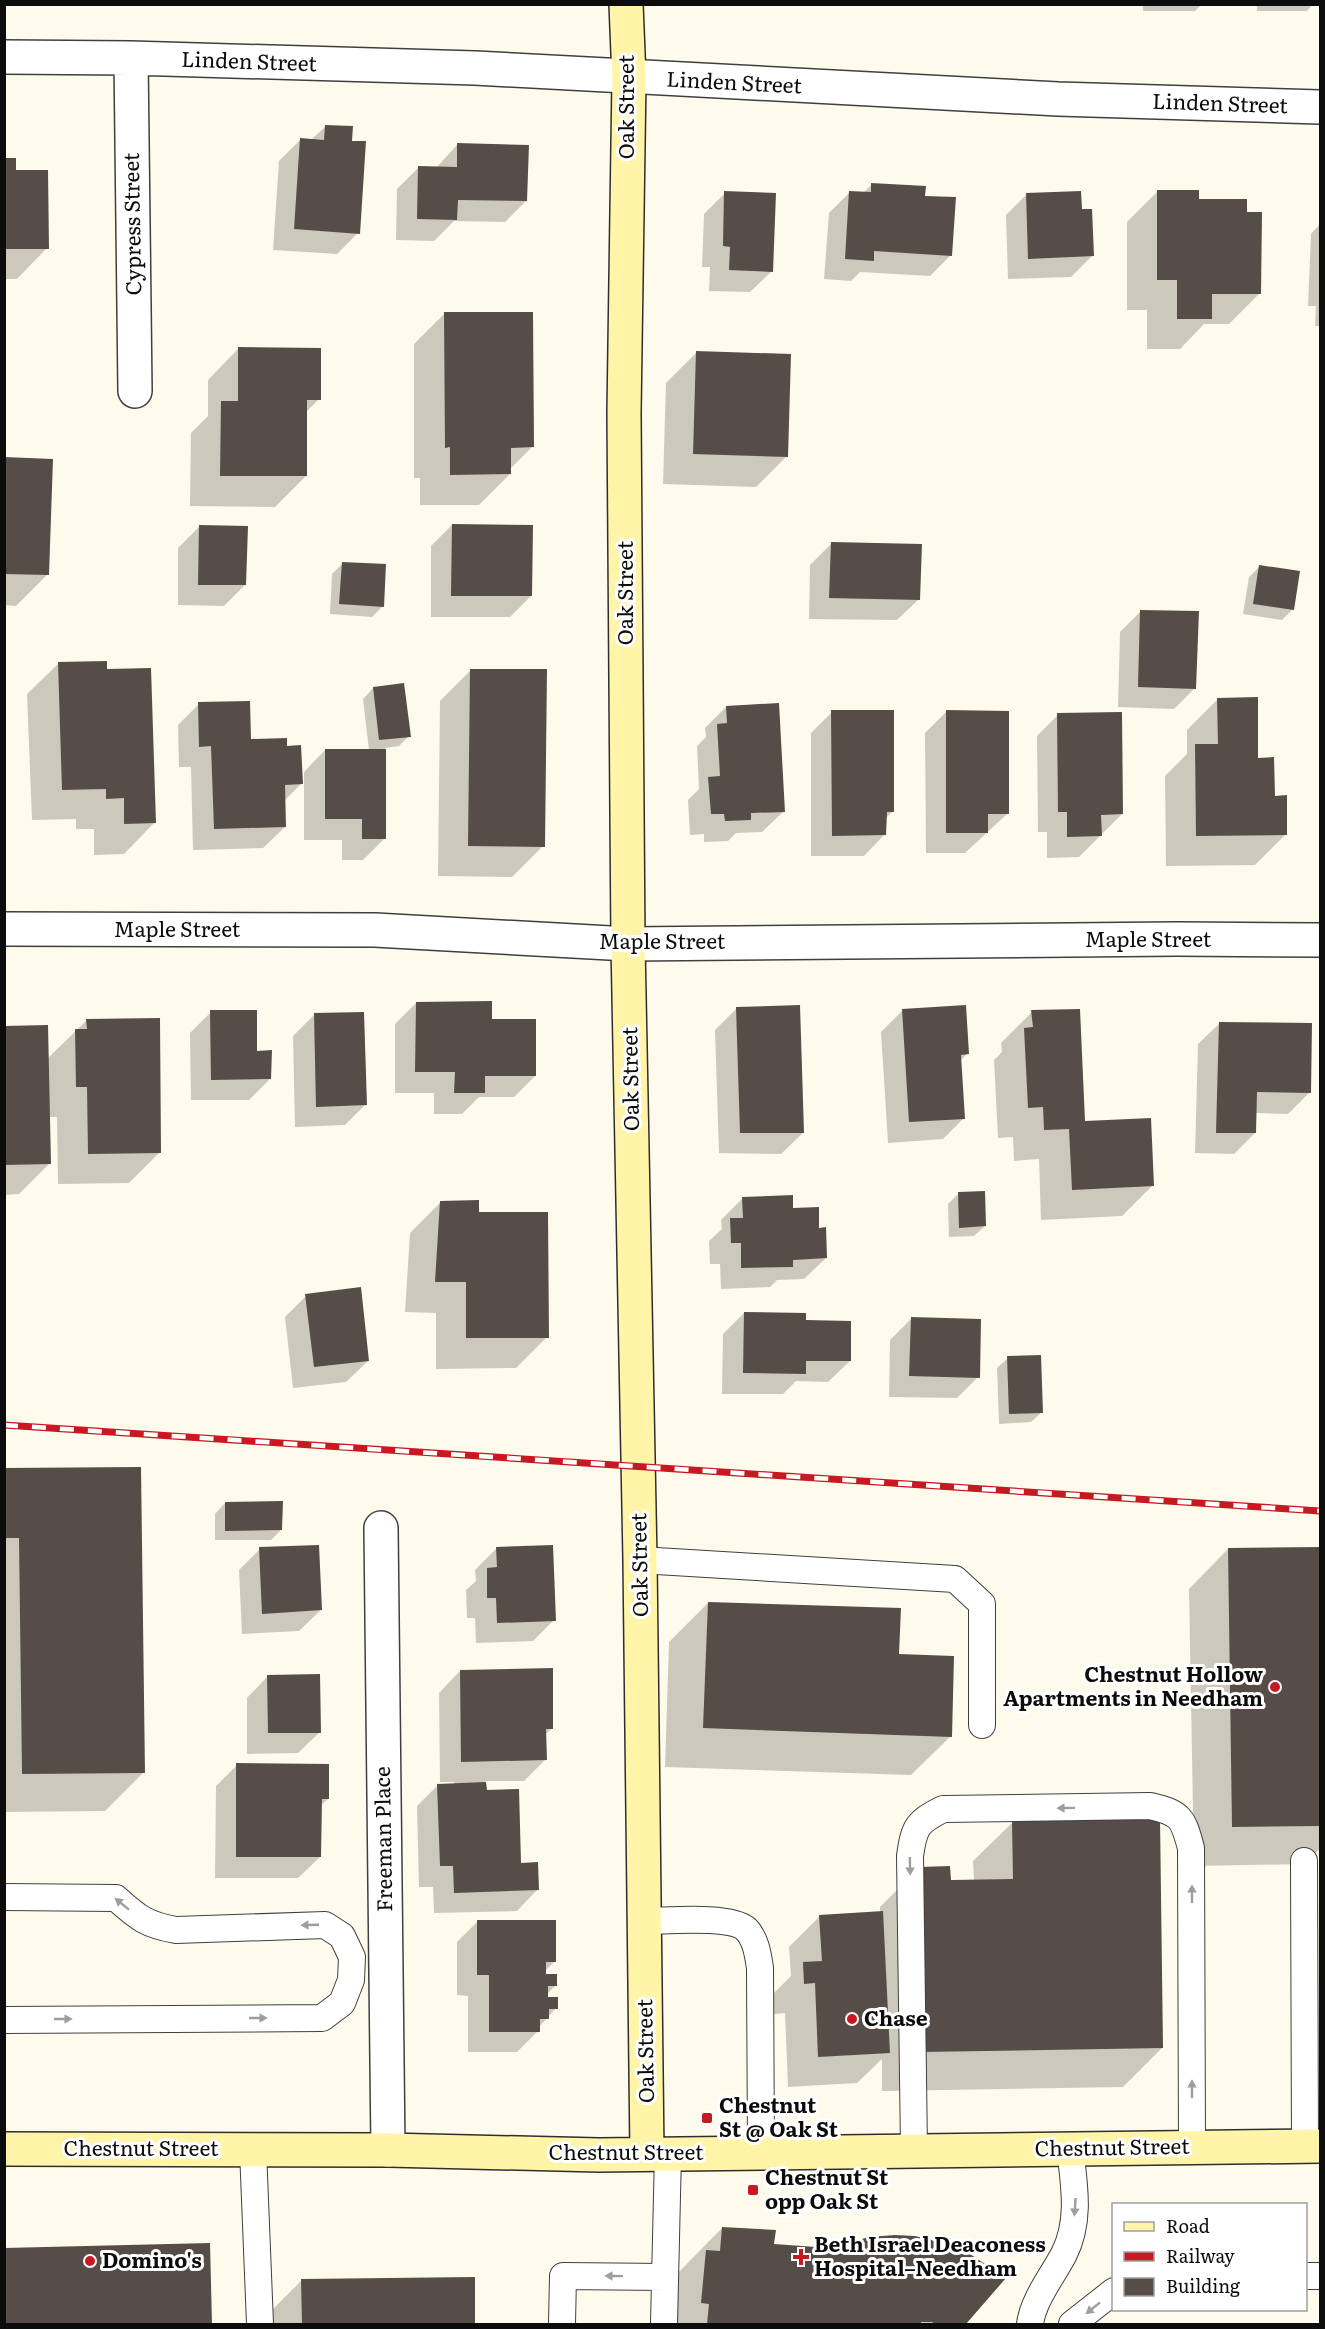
<svg xmlns="http://www.w3.org/2000/svg" width="1325" height="2329" font-family="Literata,serif">
  <rect width="100%" height="100%" fill="#fffbec"/>
  <path fill="#0003" d="M1143 4H1202L1195 11H1143Z
    M1257 4H1313L1307 11H1257Z
    M326 126 358 233 337 254 273 250 279 161 300 140H311Z
    M457 145 526 201 505 222 454 221 434 241 396 240 397 189 418 168H436Z
    M4 159 15 172 47 248 17 279H4Z
    M872 184 923 197 951 255 930 276 860 272 851 281 824 279 829 213 850 192 863 193Z
    M1158 191 1245 214 1260 293 1229 324H1204L1180 349H1147V310H1127V222Z
    M725 193 772 271 750 292 709 291 710 267H702L704 214Z
    M1027 194 1080 211 1092 256 1071 277 1008 279 1006 215Z
    M1320 224V326H1315L1316 306H1308L1311 234Z
    M445 313 532 447 510 469V474L479 505H420V478H414V344Z
    M238 349 319 399 305 413 306 476 275 507 190 506 191 433 208 416V380Z
    M696 353 787 456 756 487 663 484 666 383Z
    M4 458 47 575 16 606 4 605Z
    M452 525 531 596 510 617H431V546Z
    M199 527 245 585 224 606 178 605V548Z
    M831 544 919 599 897 620 809 619 810 565Z
    M343 563 383 606 372 617 330 614 332 574Z
    M1259 567 1293 609 1282 620 1243 614 1249 577Z
    M1141 611 1195 688 1174 709 1118 707 1120 632Z
    M58 664 106 671 154 823 124 854 94 855V829H76V819L32 820 27 694Z
    M471 670 543 846 512 877 438 876 440 701Z
    M373 688 409 736 399 746 385 748 384 839 363 860H342V840H304V772L325 750H369L363 699Z
    M1218 699 1257 759 1274 797 1286 834 1255 865 1166 866 1165 776 1187 754V730Z
    M199 704 249 741 285 748 301 781H304L284 801 285 827 263 848 193 850 191 767H179L178 725Z
    M726 707 784 811 762 832 736 833 728 841 704 842V834L690 835 688 800 699 789 697 746 706 737 705 728Z
    M832 712 893 811 885 819V834L864 856H811V733Z
    M946 712 1007 814 965 853H926L925 733Z
    M1058 715 1122 814 1079 857 1047 858V832H1038L1037 736Z
    M416 1003 490 1021 535 1076 514 1097H479L462 1114H434V1093H395V1024Z
    M737 1008 803 1133 781 1154 719 1153 715 1030Z
    M902 1011 967 1054 960 1061 964 1118 943 1139 888 1143 881 1032Z
    M211 1012 256 1053 270 1079 249 1100H191L190 1033Z
    M1032 1012 1084 1122 1153 1185 1122 1216 1041 1220 1039 1159 1014 1161 1013 1137 998 1138 994 1060 1002 1052 1001 1043Z
    M314 1015 366 1104 345 1125 295 1127 293 1036Z
    M87 1020 160 1152 129 1183 58 1184 57 1117H49L50 1163 19 1194 4 1195V1028L47 1059Z
    M1220 1023 1309 1093 1288 1114 1255 1113V1133L1234 1154 1195 1153 1198 1044Z
    M958 1194 985 1226 974 1236 949 1237 948 1204Z
    M742 1199 791 1209 826 1258 804 1279 777 1280 770 1287 721 1289 720 1264H710L709 1241 722 1229 721 1220Z
    M441 1202 477 1213 547 1337 516 1368 436 1369V1313L405 1312 410 1233Z
    M306 1296 368 1361 346 1382 293 1388 285 1317Z
    M744 1313 804 1321 850 1361 828 1382 796 1381 783 1394H722L723 1334Z
    M911 1319 978 1377 957 1398 889 1397 890 1340Z
    M1008 1358 1042 1412 1031 1422 999 1424 997 1368Z
    M4 1470 144 1772 105 1811 4 1812Z
    M225 1503 281 1530 271 1540H215V1514Z
    M1320 1548V1849L1305 1864 1194 1866 1189 1589 1228 1549Z
    M260 1549 321 1610 299 1631 242 1634 239 1570Z
    M496 1549 554 1620 533 1641 476 1643 475 1618H467L466 1590 476 1581 475 1570Z
    M708 1603 898 1656 951 1736 911 1775 665 1767 669 1642Z
    M460 1671 552 1728 545 1735 546 1759 524 1781H485V1792L519 1864 538 1889 517 1911 434 1913 433 1887H419L417 1806 438 1785H454V1782H440L439 1693Z
    M268 1676 320 1732 298 1753 247 1754V1698Z
    M237 1765 328 1799 320 1806V1857L298 1878H215L216 1786Z
    M1013 1822 1162 2048 1123 2087 882 2091V2059L857 2083 788 2087 785 2013 774 2014 773 1994 791 1976 789 1947 820 1916 880 1913V1907L919 1868 949 1881H974L973 1861Z
    M478 1921 554 1962 544 1972V1976L556 1985 546 1995V1998L556 2008 538 2028V2031L517 2052H468V1996L457 1995V1942Z
    M722 2228 773 2245 1003 2279 964 2324H653L671 2280Z
    M208 2244 210 2324H4V2250Z
    M473 2279V2324H271V2311L302 2280Z"/>
  <path fill="#564d48" d="M325 125 353 126 352 141H366L360 234 294 229 300 138 324 140Z
    M457 143 529 145 527 201 458 200 457 220 417 219 418 166 457 167Z
    M4 158H16V170H48L49 249H4Z
    M871 183 926 186 925 196 956 197 952 256 874 251V261L845 259 849 191 871 192Z
    M1157 190H1199V199H1247V212H1262L1261 294H1212V319H1177V280H1157Z
    M724 191 776 193 773 272 729 270 730 247 723 246Z
    M1081 191 1082 209H1092L1094 256 1028 259 1026 193Z
    M444 312H533L534 447 511 448V474L450 475V447L445 448Z
    M238 347 321 348V400H307V476H220L221 401H238Z
    M696 351 791 354 788 457 693 454Z
    M4 457 53 459 49 575 4 574Z
    M452 524 533 525 532 596H451Z
    M199 525 248 526 246 585H198Z
    M831 542 922 544 920 600 829 598Z
    M342 562 386 564 384 607 339 604Z
    M1259 565 1300 571 1294 610 1253 604Z
    M1140 610 1199 611 1196 689 1138 687Z
    M107 661V669L151 668 156 823 124 824V798L106 799V789L62 790 58 662Z
    M470 669H547L545 847 468 846Z
    M404 683 411 737 379 740 373 687Z
    M1258 697V758L1274 757 1275 796 1287 795V835L1196 836 1195 744H1218L1217 698Z
    M250 701 251 739 287 738V746L301 745 303 784 285 785 286 827 214 829 211 746 199 747 198 702Z
    M779 703 785 812 751 813V820L725 821 724 814H711L708 777 720 776 717 724 727 723 726 706Z
    M831 710H894V812H887L886 835 832 836Z
    M946 710 1009 711V814H988V833H946Z
    M1122 712 1123 814 1101 815 1102 836 1067 837V812H1058L1057 713Z
    M325 749H386V839H362V819H325Z
    M492 1001V1019H536V1076H485V1093H454L455 1072H415L416 1002Z
    M800 1005 804 1133H740L736 1007Z
    M966 1005 969 1054 961 1055 965 1119 909 1122 902 1009Z
    M1080 1009 1085 1121 1151 1118 1154 1186 1072 1190 1069 1129 1044 1130 1043 1107 1028 1108 1024 1028 1033 1027 1031 1010Z
    M210 1010H257V1051L272 1050 271 1079 211 1080Z
    M364 1012 367 1105 316 1107 314 1013Z
    M160 1018 161 1153 88 1154 87 1087H76L75 1029H87L86 1019Z
    M1219 1022 1312 1023 1311 1093 1257 1092 1256 1133H1216Z
    M48 1025 51 1164 4 1165V1026Z
    M985 1191 986 1226 959 1228 958 1192Z
    M793 1195V1208L819 1207V1228L826 1227 827 1258 793 1260V1267L741 1268V1243H731L730 1218H743L742 1197Z
    M479 1200V1212H548L549 1338H466V1282H435L440 1201Z
    M361 1287 369 1361 314 1367 305 1294Z
    M744 1312 806 1313V1320L851 1321V1361H806V1374L743 1373Z
    M911 1317 981 1319 980 1378 909 1376Z
    M1041 1355 1043 1413 1009 1414 1007 1356Z
    M141 1467 145 1773 22 1774 19 1538H4V1468Z
    M283 1501 282 1530 225 1531V1502Z
    M319 1545 322 1610 262 1614 259 1547Z
    M553 1545 556 1621 497 1623 496 1598H487V1568L497 1567 496 1547Z
    M1320 1547V1826L1232 1827 1228 1548Z
    M708 1602 901 1608 899 1654 954 1656 952 1737 703 1728Z
    M553 1668V1729H546L547 1760 461 1762 460 1670Z
    M320 1674 321 1733H268L267 1675Z
    M236 1763 329 1764V1799H322L321 1857H236Z
    M486 1782 487 1790 519 1789 521 1863 538 1862 539 1890 454 1893 453 1866H440L437 1784Z
    M1160 1818 1163 2048 921 2052 919 1867 950 1866 951 1880 1013 1879 1012 1821Z
    M883 1911 890 2053 818 2057 815 1983 804 1984 803 1962 822 1961 819 1915Z
    M477 1920H556V1962H546V1974H557V1986H548V1997H558V2009H549V2019H540V2032H489V1975H477Z
    M722 2227 776 2230 774 2244 830 2248 869 2237 895 2235 915 2236 948 2244 967 2252 1006 2278 966 2324H935L932 2322H921V2324H707L709 2304 701 2303 706 2250 720 2251Z
    M210 2243 212 2324H4V2248Z
    M475 2277V2324H302L301 2279Z"/>
  <g fill="none" stroke-linecap="round" stroke-linejoin="round">
    <g stroke="#3f3f3f" stroke-width="28">
      <path id="lane" d="M640 1560 955 1579 982 1604V1725
        M1304 1861 1305 2146
        M4 1897 116 1898C138 1918 147 1925 176 1930L325 1925 342 1936 352 1957 351 1980 342 2003 322 2018 4 2020
        M645 1921C667 1921 730 1915 746 1929 756 1939 758 1955 760 1968L761 2152
        M253 2150 260 2324
        M914 2150 910 1856C914 1827 917 1822 943 1809L1150 1806C1181 1813 1183 1818 1191 1848L1192 2147
        M1306 2276H1320
        M562 2324 563 2276 665 2277
        M664 2324 668 2153
        M1030 2324C1033 2300 1053 2275 1064 2254 1081 2220 1074 2184 1070 2149
        M1072 2324 1114 2291"/>
    </g>
    <g stroke="#3f3f3f" stroke-width="36">
      <path id="street" d="M4 57 131 58 475 68 1058 99 1320 107
        M131 58 135 391
        M4 929 375 930 628 944 1177 939 1320 940
        M381 1528 388 2150"/>
    </g>
    <g stroke="#2e2e2e" stroke-width="36">
      <path id="secondary" d="M626 4 629 78 624 413 628 944 640 1560 647 2154
        M4 2149 388 2150 599 2155 1320 2146"/>
    </g>
    <use href="#lane" stroke="#fff" stroke-width="26"/>
    <use href="#street" stroke="#fff" stroke-width="33"/>
    <use href="#secondary" stroke="#fff4a7" stroke-width="33"/>
    <g stroke="#c81922" stroke-width="7">
      <path id="rail" d="M4 1425 1320 1511"/>
    </g>
    <use href="#rail" stroke="#fff" stroke-width="4.5" stroke-dasharray="14" stroke-linecap="butt"/>
  </g>
  <defs><path id="oneway-solid" d="M-6-.8H1V-3.2L6.5 0L1 3.2V.8H-6Z" transform="scale(1.5)"/></defs>
  <g fill="#9e9e9e">
    <use href="#oneway-solid" transform="translate(1066 1808) rotate(179)"/>
    <use href="#oneway-solid" transform="translate(910 1866) rotate(89)"/>
    <use href="#oneway-solid" transform="translate(1192 1894) rotate(-90)"/>
    <use href="#oneway-solid" transform="translate(122 1904) rotate(-141)"/>
    <use href="#oneway-solid" transform="translate(310 1925) rotate(178)"/>
    <use href="#oneway-solid" transform="translate(258 2018)"/>
    <use href="#oneway-solid" transform="translate(63 2019)"/>
    <use href="#oneway-solid" transform="translate(1192 2089) rotate(-90)"/>
    <use href="#oneway-solid" transform="translate(1075 2207) rotate(94)"/>
    <use href="#oneway-solid" transform="translate(614 2276) rotate(-179)"/>
    <use href="#oneway-solid" transform="translate(1093 2308) rotate(141)"/>
  </g>
  <g fill="#c81922" stroke="#fff" stroke-width="2">
    <circle cx="1275" cy="1687" r="6"/>
    <circle cx="852" cy="2019" r="6"/>
    <rect x="701" y="2112" width="12" height="12" rx="3"/>
    <rect x="747" y="2184" width="12" height="12" rx="3"/>
    <path d="M798 2248h6v6h6v6h-6v6h-6v-6h-6v-6h6z"/>
    <circle cx="90" cy="2261" r="6"/>
  </g>
  <g text-anchor="middle" stroke-width="6" stroke-linejoin="round" paint-order="stroke">
    <g font-size="21" fill="#0c0c0c" stroke="#fff">
      <text transform="translate(249 62) rotate(2)" y="7">Linden Street</text>
      <text transform="translate(734 83) rotate(3)" y="7">Linden Street</text>
      <text transform="translate(1220 104) rotate(2)" y="7">Linden Street</text>
      <text transform="translate(627 107) rotate(-90)" y="7">Oak Street</text>
      <text transform="translate(133 224) rotate(-91)" y="7">Cypress Street</text>
      <text transform="translate(626 593) rotate(-90)" y="7">Oak Street</text>
      <text x="177" y="937">Maple Street</text>
      <text x="1148" y="947">Maple Street</text>
      <text x="662" y="949">Maple Street</text>
      <text transform="translate(631 1079) rotate(-91)" y="7">Oak Street</text>
      <text transform="translate(640 1565) rotate(-91)" y="7">Oak Street</text>
      <text transform="translate(384 1839) rotate(-91)" y="7">Freeman Place</text>
      <text transform="translate(646 2051) rotate(-91)" y="7">Oak Street</text>
      <text transform="translate(1112 2148) rotate(-1)" y="7">Chestnut Street</text>
      <text x="141" y="2156">Chestnut Street</text>
      <text x="626" y="2160">Chestnut Street</text>
    </g>
    <g font-size="21" font-weight="bold" fill="#0c0c0c" stroke="#fff" text-anchor="start">
      <text x="1263" y="1682" text-anchor="end">Chestnut Hollow<tspan x="1263" dy="24">Apartments in Needham</tspan></text>
      <text x="864" y="2026">Chase</text>
      <text x="719" y="2113">Chestnut<tspan x="719" dy="24">St @ Oak St</tspan></text>
      <text x="765" y="2185">Chestnut St<tspan x="765" dy="24">opp Oak St</tspan></text>
      <text x="814" y="2252">Beth Israel Deaconess<tspan x="814" dy="24">Hospital–Needham</tspan></text>
      <text x="102" y="2268">Domino's</text>
    </g>
  </g>
  <rect width="1325" height="2329" fill="none" stroke="#0c0c0c" stroke-width="12"/>
  <rect x="1112" y="2203" width="195" height="108" fill="#ffffff" stroke="#9e9e9e" stroke-width="1.5"/>
  <rect x="1124" y="2222" width="30" height="9" fill="#fff4a7" stroke="#9e9e9e" stroke-width="1.5"/>
  <text x="1166" y="2233" font-size="18" fill="#0c0c0c">Road</text>
  <rect x="1124" y="2252" width="30" height="9" fill="#c81922" stroke="#9e9e9e" stroke-width="1.5"/>
  <text x="1166" y="2263" font-size="18" fill="#0c0c0c">Railway</text>
  <rect x="1124" y="2278" width="30" height="18" fill="#564d48" stroke="#9e9e9e" stroke-width="1.5"/>
  <text x="1166" y="2293" font-size="18" fill="#0c0c0c">Building</text>
</svg>
